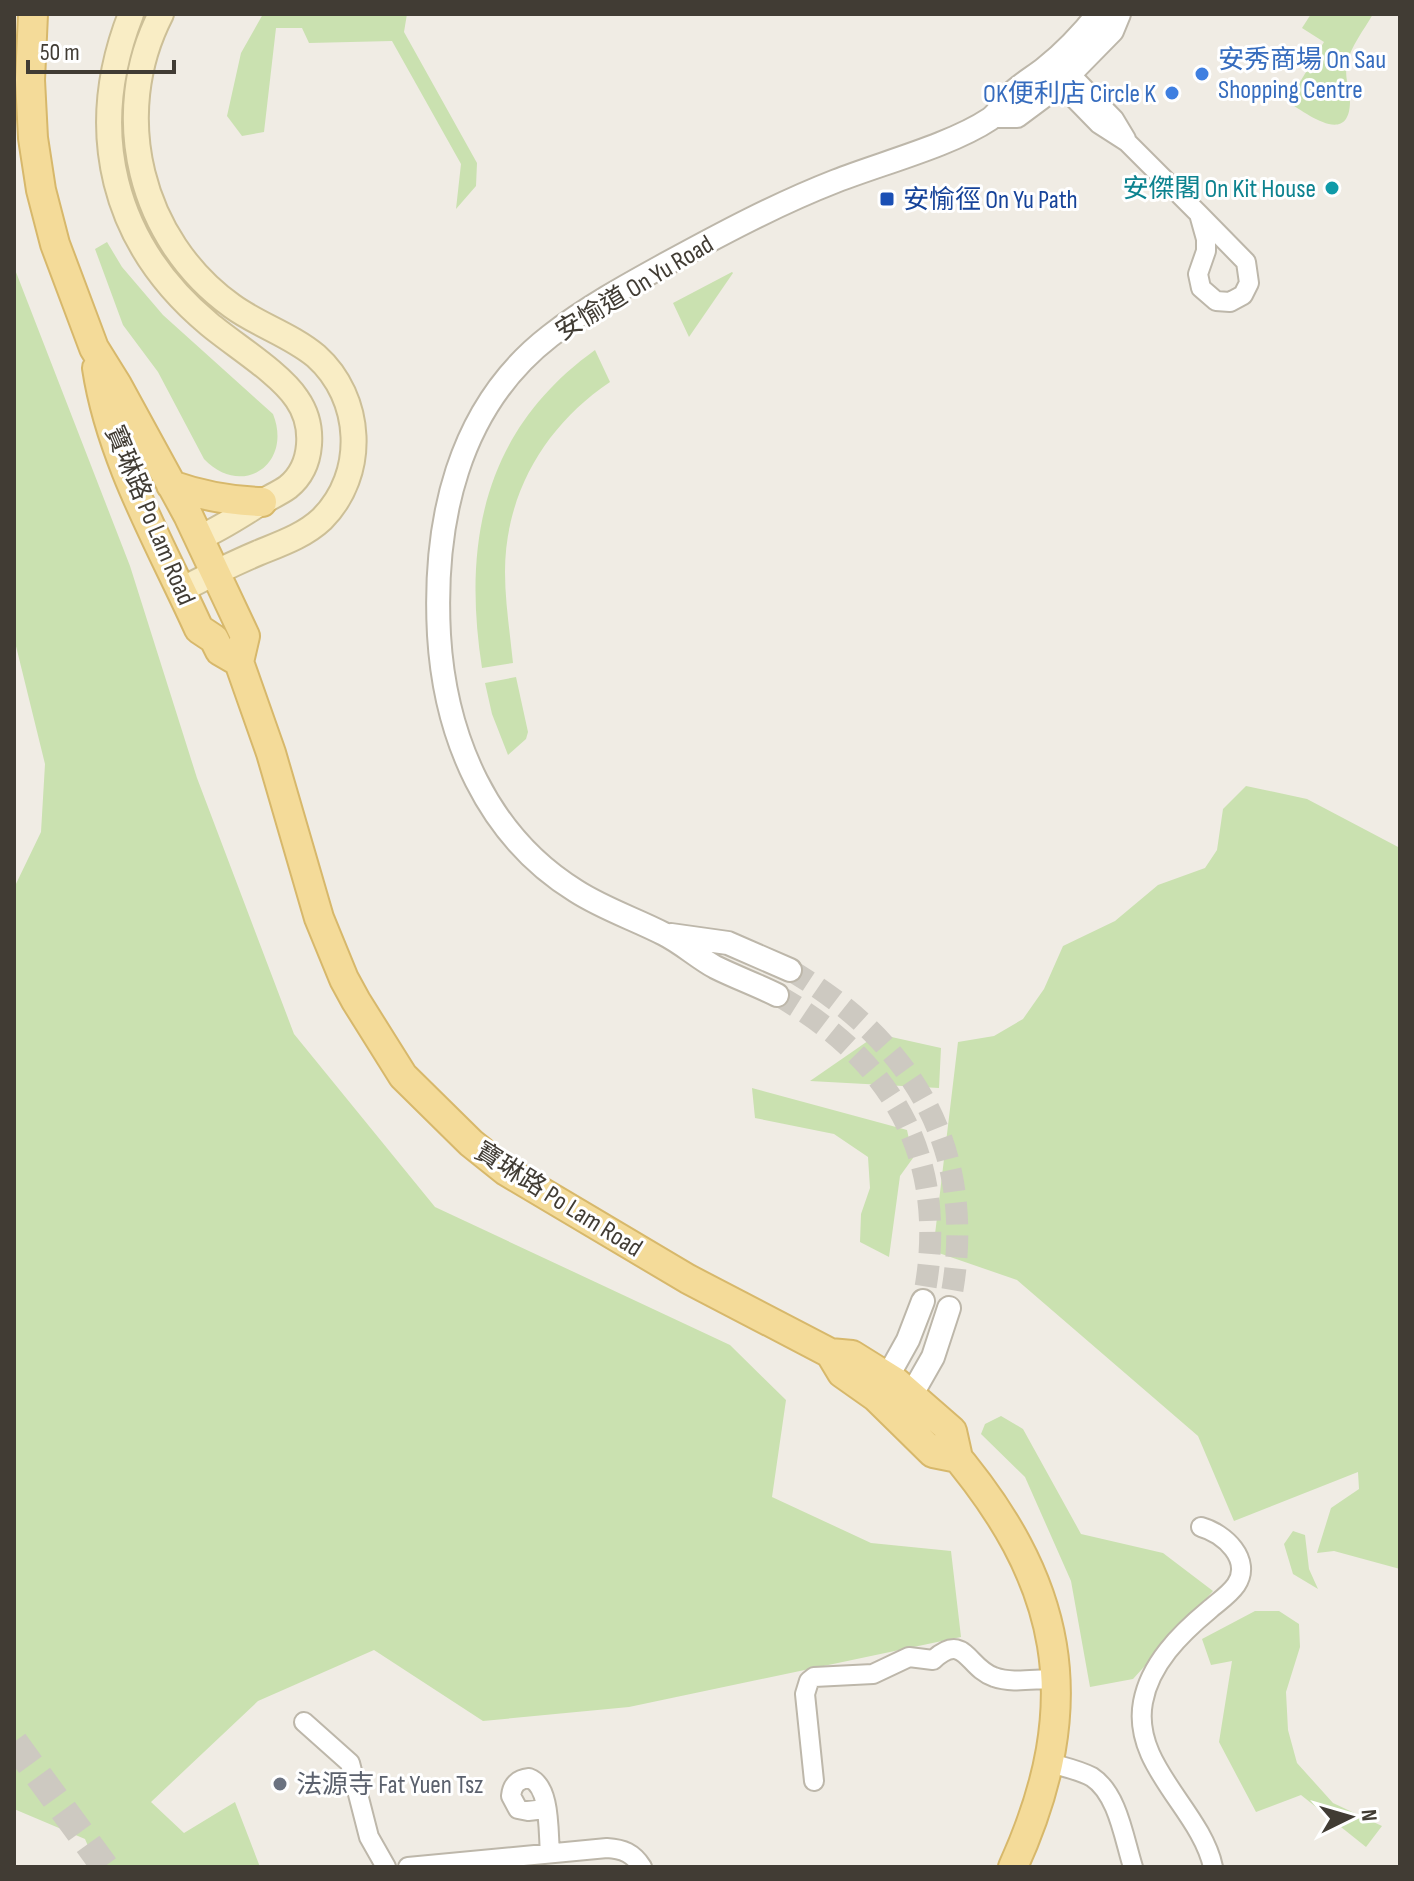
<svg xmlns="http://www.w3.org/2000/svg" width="1414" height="1881" font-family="'Sofia Sans Condensed','Noto Sans TC',sans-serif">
  <rect width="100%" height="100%" fill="#f0ece4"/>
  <path fill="#cae1b0" d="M263 14H407L404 32 477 163 476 186 456 209 461 164 392 41 309 43 302 28H276L264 132 242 136 227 116 241 53Z
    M1311 14H1373C1364 30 1350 47 1347 64 1344 78 1350 89 1350 102 1349 147 1306 113 1288 102L1324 42 1302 28Z
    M107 242 122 267 163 315 273 414C293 464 242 499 204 459L158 372 123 325 95 249Z
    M14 267 130 566 197 778 294 1034 435 1207 730 1345 786 1400 772 1497 871 1543 951 1551 961 1637 629 1707 483 1721 374 1650 258 1701 151 1802 184 1833 235 1802 260 1867H97L85 1839 14 1809V888L41 832 45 764 14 638Z
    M732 272 733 273 689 337 673 303Z
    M595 350 610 382C546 425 505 493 505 572 505 602 510 633 513 663L482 668C462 540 485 429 595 350Z
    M516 677 528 732 526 739 508 755 492 714 485 683Z
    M1246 786 1307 799 1400 848V1569L1334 1551 1317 1553 1331 1508 1359 1489 1358 1472 1234 1521 1198 1436 1017 1280 933 1251 958 1042 994 1036 1023 1019 1044 989 1063 946 1115 921 1158 885 1205 868 1217 850 1223 809Z
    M878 1034 941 1048 939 1088 810 1081Z
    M752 1088 907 1130 913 1158 900 1176 889 1257 860 1242 861 1214 870 1188 868 1157 834 1134 755 1118Z
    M1001 1416 1023 1429 1081 1534 1163 1553 1213 1591 1133 1679 1090 1687 1071 1581 1025 1477 981 1434 985 1424Z
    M1293 1531 1305 1535 1309 1569 1318 1589 1293 1574 1284 1544Z
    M1255 1611H1279L1299 1624 1300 1647 1286 1692 1288 1730 1297 1763 1333 1803 1382 1826 1366 1847 1301 1795 1256 1812 1219 1742 1232 1661 1211 1665 1202 1639Z"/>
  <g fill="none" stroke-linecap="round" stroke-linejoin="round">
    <path stroke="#cdc9c1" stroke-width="22" stroke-dasharray="22 11" stroke-linecap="butt" d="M790 970C919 1046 981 1158 949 1308
      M777 995C897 1063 951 1164 923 1301"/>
    <path stroke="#cdc9c1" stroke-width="28" stroke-dasharray="28 14" stroke-linecap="butt" d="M14 1742 105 1867"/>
    <g stroke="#bdb7aa" stroke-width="22">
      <path id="minor" d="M1071 75 1114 119 1126 139
        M1060 84 1099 124 1127 142 1199 214 1246 262 1249 283 1243 295 1230 302 1216 301 1201 288 1198 274 1206 251V239L1199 214
        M1201 1527C1224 1533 1253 1560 1236 1585 1229 1595 1218 1602 1209 1610 1180 1634 1150 1664 1143 1702 1131 1765 1201 1810 1213 1867
        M304 1722 350 1763 369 1837 386 1867
        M1050 1763C1064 1767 1079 1770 1092 1777 1118 1794 1124 1839 1133 1867
        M814 1781 805 1694 809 1681 814 1677 873 1674 909 1657 933 1660C965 1631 967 1668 994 1677 1013 1684 1038 1678 1057 1679
        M545 1809 528 1811 518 1809 511 1796C512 1785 518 1779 529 1778 551 1786 548 1832 550 1853
        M408 1867 607 1848C623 1849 633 1853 642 1867"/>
    </g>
    <g stroke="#bdb7aa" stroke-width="26">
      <path id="tertiary" d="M995 116H1017L1060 84 1112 31 1119 14
        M671 935 728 943 790 970
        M777 995C757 985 735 977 715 967 697 957 682 943 664 934 635 919 604 909 576 891 487 836 445 737 439 635 433 523 457 408 550 336 586 308 626 286 666 264 721 234 777 204 836 181 882 163 951 145 990 119 999 113 1002 103 1009 96 1019 85 1034 77 1045 68 1065 52 1082 34 1098 14
        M888 1376 908 1340 923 1301
        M904 1408 933 1357 949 1308"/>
    </g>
    <g stroke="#ccbf97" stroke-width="28">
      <path id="secondary" d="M131 14C85 131 112 243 209 324 234 345 280 373 297 399 315 425 314 466 288 487 280 493 270 497 262 502 241 515 222 528 199 538
        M161 14C109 115 140 240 232 306 258 325 291 335 316 356 363 398 367 474 322 519 304 536 280 544 258 553 232 564 206 577 181 590"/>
    </g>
    <g stroke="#d7b86b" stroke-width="32">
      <path id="primary" d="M33 14 30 80 33 138 41 190 55 244 94 348 117 385 188 515 245 636 239 662 271 753 319 918 344 979 356 1001 403 1076 471 1143 506 1171 688 1279 830 1353 852 1355 897 1383 952 1431 958 1458
        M97 368C111 460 161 545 199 629L214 639 220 651 239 662
        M171 485C202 496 229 501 262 502
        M830 1353 842 1373 876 1397 933 1453 958 1458
        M946 1444C1064 1580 1088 1702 1013 1867"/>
    </g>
    <use href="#minor" stroke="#fff" stroke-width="18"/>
    <use href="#tertiary" stroke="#fff" stroke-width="22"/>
    <use href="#secondary" stroke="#f9edc5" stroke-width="24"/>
    <use href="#primary" stroke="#f4db99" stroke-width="28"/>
  </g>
  <g fill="#3f7fe0" stroke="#fff" stroke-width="3">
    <circle cx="1202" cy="74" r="8"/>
    <circle cx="1172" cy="93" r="8"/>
  </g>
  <circle fill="#0f9aa8" stroke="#fff" stroke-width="3" cx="1332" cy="188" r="8"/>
  <rect fill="#1a4fb4" stroke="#fff" stroke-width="3" x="879" y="191" width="16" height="16" rx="4"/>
  <circle fill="#6b7280" stroke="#fff" stroke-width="3" cx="280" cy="1784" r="8"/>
  <g text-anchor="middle" stroke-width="6" stroke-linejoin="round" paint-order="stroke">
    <g font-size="26" fill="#366cbe" stroke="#fff" text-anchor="start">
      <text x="1218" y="68">安秀商場 On Sau<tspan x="1218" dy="30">Shopping Centre</tspan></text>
      <text x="1156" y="102" text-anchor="end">OK便利店 Circle K</text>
    </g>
    <g font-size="26" fill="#0d838f" stroke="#fff" text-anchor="end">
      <text x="1316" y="197">安傑閣 On Kit House</text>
    </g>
    <g font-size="26" fill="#164399" stroke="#fff" text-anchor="start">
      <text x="903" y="208">安愉徑 On Yu Path</text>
    </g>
    <g font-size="26" fill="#413c34" stroke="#fff">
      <text transform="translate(634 287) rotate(-31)" y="9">安愉道 On Yu Road</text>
      <text transform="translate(151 515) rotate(67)" y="9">寶琳路 Po Lam Road</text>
      <text transform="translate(559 1199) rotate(32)" y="9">寶琳路 Po Lam Road</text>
    </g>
    <g font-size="26" fill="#5b616d" stroke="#fff" text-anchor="start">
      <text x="296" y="1793">法源寺 Fat Yuen Tsz</text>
    </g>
  </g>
  <rect width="1414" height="1881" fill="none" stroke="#413c34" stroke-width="32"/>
  <g transform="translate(1350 1817) rotate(85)" stroke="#ffffff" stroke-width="6" paint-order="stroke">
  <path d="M0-6L14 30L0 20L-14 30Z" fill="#413c34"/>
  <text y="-12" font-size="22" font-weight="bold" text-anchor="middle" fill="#413c34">N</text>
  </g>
  <path d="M28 60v12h146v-12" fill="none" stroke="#413c34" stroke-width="4"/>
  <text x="40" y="60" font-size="24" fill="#413c34" stroke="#ffffff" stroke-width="6" paint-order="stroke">50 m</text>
</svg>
